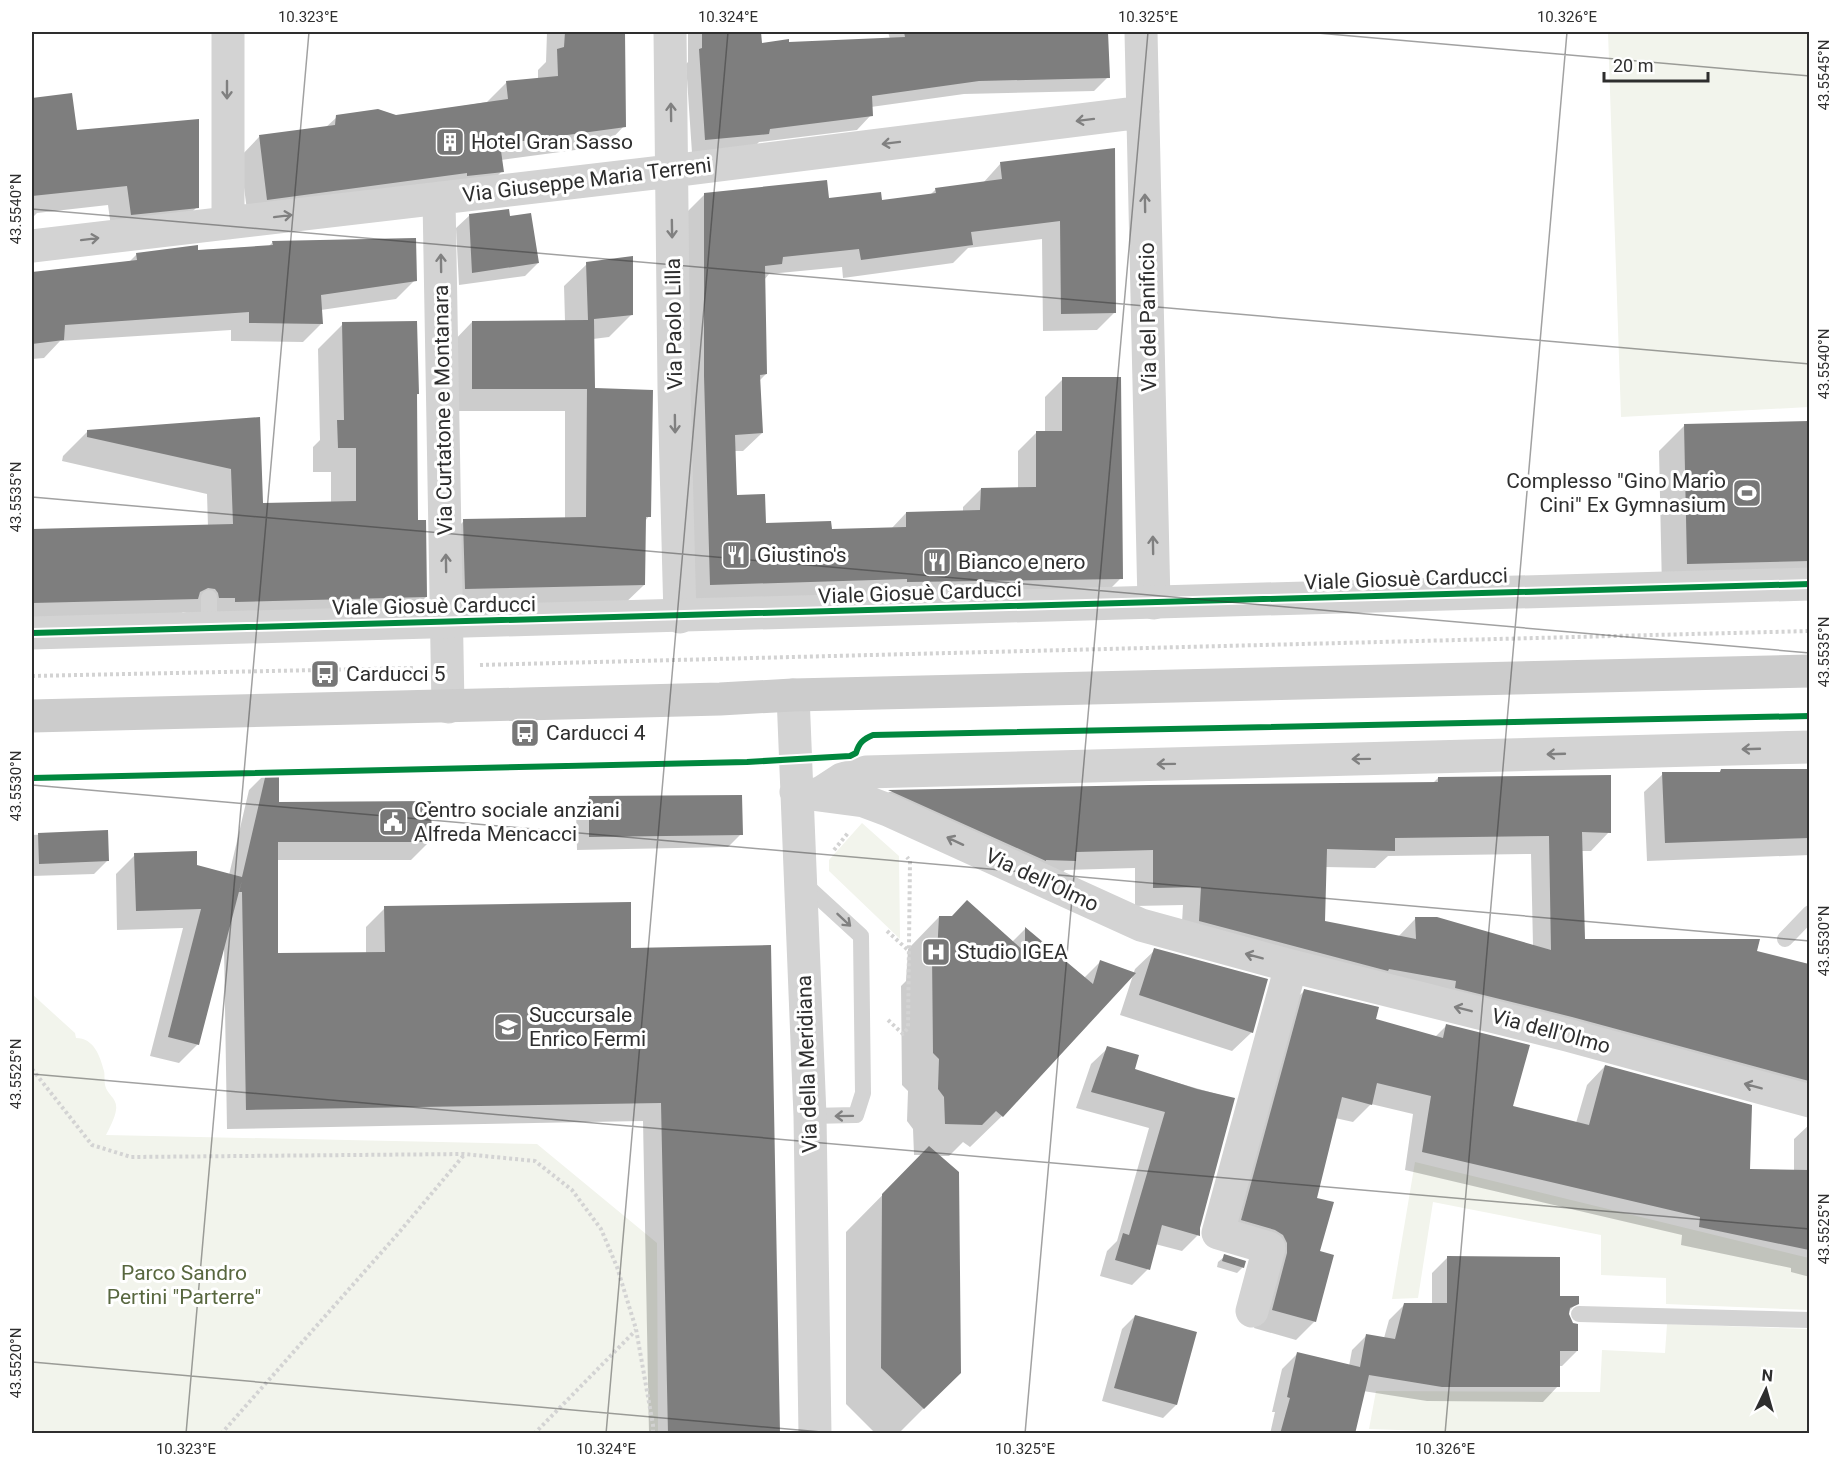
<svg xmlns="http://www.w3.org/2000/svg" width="1841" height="1465" font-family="Roboto,sans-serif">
  <rect width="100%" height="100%" fill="#fff"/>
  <path fill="#f2f4ec" d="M1608 32H1809V407L1621 417Z
    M862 823 899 856 900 939 829 871V860Z
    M32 994 75 1033 76 1038C94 1038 100 1056 104 1071 105 1075 104 1080 105 1085 107 1095 118 1098 116 1110 115 1118 109 1129 106 1135L537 1144 657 1243 658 1433H32Z
    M1415 1162 1809 1258V1310L1666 1304V1278L1601 1275V1235L1433 1202 1418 1298 1392 1299Z
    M1667 1324 1809 1329V1433L1515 1434 1369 1429 1376 1391 1600 1392 1602 1350 1665 1353Z"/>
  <path fill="#0003" fill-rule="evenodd" d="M547 32H623L624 126 605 146 501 160 502 171 483 191 248 218 240 157 259 137 325 128 337 117H396L487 102 507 82 538 80V70L546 62Z
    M688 32H760V44L890 39 888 32H1107L1108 77 1094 91 964 94 871 107V115L857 130 759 142 753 148 692 153 686 64 688 62Z
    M71 95 75 132 197 207 177 227 112 234 108 205 37 213 32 218V100Z
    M1113 150 1115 312 1097 330 1043 331 1042 239 968 248 953 263 843 278 842 267 769 274 764 280 766 374 759 381 762 433 743 451H734L736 497 765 524 831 530 891 529 906 513 963 512V507L981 489H1018V451L1036 433H1045V397L1063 379 1121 578 1103 596 692 603 686 213 704 195 881 202 930 195 936 189 983 183 1001 163Z
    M470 215 508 217 538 263 525 276 459 285 456 228Z
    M273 242 415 280 396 299 321 310 322 323 303 342 231 341V330L60 341 44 358 32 359V274L128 263 137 254 269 246Z
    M587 264 631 315 609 337 593 339 594 390 649 516 645 521 644 585 621 607 443 611 441 543 464 521 565 519V411H450V345L472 322 565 321 564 286Z
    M343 324 418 394 416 395 417 521 426 597 401 622 190 614 183 612 172 623 32 626V531L208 527 207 494 62 461 63 456 88 431 258 419 262 505 331 503V472H313V447L320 440 318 349Z
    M1810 422V585L1662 589 1659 451 1684 426Z
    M1810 770V855L1647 861 1644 792 1663 774H1718L1721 771Z
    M268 771 277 804 430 841 411 860H277L276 955 366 954V927L385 908 630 949 778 1434H649L643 1121 227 1129 224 947 198 1044 179 1063 150 1056 183 928 117 930 116 874 135 855 196 866 229 875 249 790Z
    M1438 778 1609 832 1591 851H1581L1584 940 1755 952 1810 966V1114L1181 940 1183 905 1135 906V868L1065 870 1057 879 872 809 889 792 1150 786 1433 783ZM1531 854 1533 946 1416 918 1398 937 1324 922 1325 867 1375 868 1388 856Z
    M589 798 741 834 728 847 577 850 576 811Z
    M106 832 107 861 94 874 32 876V835Z
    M939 917 1012 942 1025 929 1083 979 1100 962 1133 974 1002 1116 970 1147 963 1142 949 1156H938L959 1373 898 1434H876L846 1404V1232L922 1155H914L913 1129 907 1121 908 1091 902 1085 901 986 906 981 908 949Z
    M1155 950 1252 1032 1232 1051 1120 1015 1135 969Z
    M1305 990 1374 1020 1435 1037 1446 1026 1511 1107 1576 1123 1587 1085 1605 1066 1749 1170 1794 1171V1139L1810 1124V1277L1791 1272V1268L1681 1245 1682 1235 1405 1170 1413 1114 1371 1104 1353 1122 1335 1118 1315 1199 1318 1252 1315 1321 1296 1340 1254 1328 1269 1272 1223 1239 1286 1009Z
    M1108 1048 1133 1070 1234 1099 1198 1228V1235L1182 1251 1155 1244 1148 1269 1132 1285 1100 1276 1107 1251 1117 1241 1149 1128 1076 1108 1091 1064Z
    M1225 1256 1243 1267 1237 1273 1217 1267 1218 1262Z
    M1447 1258 1558 1298 1577 1303 1567 1313 1577 1351 1562 1366H1558V1386L1543 1402 1427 1401 1363 1391 1329 1434H1270L1275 1412H1272L1282 1369 1297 1354 1349 1366 1352 1350 1367 1335 1384 1338 1389 1320 1404 1305 1432 1304V1273Z
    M1135 1316 1195 1333 1176 1405 1163 1418 1102 1401 1122 1329Z"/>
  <path fill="#7e7e7e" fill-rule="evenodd" d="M565 32H625L626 127 500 144 504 172 467 176V173L267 200 259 135 335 125 336 115 378 109 396 115 508 99 506 81 558 76 557 49 564 47Z
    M702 32H761L762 43 789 39V42L905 37 904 32H1108L1110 78 979 81 872 96 873 116 770 129 769 134 705 140 699 49 702 48Z
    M72 93 77 130 199 119V208L131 215 127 186 32 196V98Z
    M1115 148 1116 313 1061 314 1060 221 971 232 973 245 861 260 859 249 783 257 782 264 765 266 767 374 760 375 763 433 735 435 737 495 765 494 766 523 831 521 832 529 906 527V512L980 510 981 488 1036 487V431H1062V377H1121L1123 579 907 582V579L710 585 704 376V193L827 180 829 198 881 192 882 200 936 193 935 188 1002 179 1000 162Z
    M509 209 510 216 531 213 539 263 472 273 469 214Z
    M416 238 417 281 321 295 323 324 249 323V312L65 325 64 340 32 344V272L137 260 136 253 198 245V250L273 245 272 241Z
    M633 256V315L594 319 595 388 653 390 651 517H646L645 585 465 589 463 519 586 517 587 389H472V321L588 320 586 262Z
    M417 321 419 394H417L418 520H426L427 597 235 602V598H219L218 593 215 589 208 588 200 592 198 599 32 603V529L233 524 231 469 87 437V430L260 417 263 503 356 501V448H338L337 420H344L342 322Z
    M1809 421V561L1687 564 1684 424Z
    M267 769 279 770V802L431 801 432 842H278V953L385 952 384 906 631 902V948L771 945 780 1434H668L661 1103 246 1110 242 892H239L242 880 199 1045 168 1037 201 909 136 911 134 853 197 851V865L242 877Z
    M1721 769H1809V838L1665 843 1662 772H1720Z
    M1611 775V833L1582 832 1585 939H1760L1757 951 1809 964V1081L1572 1017 1455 988 1456 981 1389 969 1388 971 1199 921 1201 887 1153 888V850L1076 852V861L1046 860V861L888 790 1150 785 1438 782V777ZM1549 836 1551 950 1437 917H1415L1416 939 1325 921 1327 849 1395 851V838Z
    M742 795 743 835 589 837V796Z
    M108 830 109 861 39 864 38 833Z
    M967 900 1025 952V927L1093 984 1100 960 1136 973 1003 1117 996 1111 982 1125 945 1124 944 1097 938 1089 939 1059 933 1053 932 953 937 954 939 916H952Z
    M1154 948 1268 979 1253 1033 1139 995Z
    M1304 989 1379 1007 1376 1019 1443 1038 1446 1024 1530 1045 1513 1106 1589 1125 1605 1065 1752 1105 1750 1169 1809 1170V1250L1699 1227 1700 1217 1422 1152 1431 1096 1377 1083 1372 1105 1342 1097 1317 1198 1334 1202 1320 1251 1334 1255 1316 1322 1272 1310 1287 1253V1243L1283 1235 1275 1230 1241 1220Z
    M1107 1046 1139 1055 1135 1069 1197 1089 1235 1098 1200 1228V1236L1162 1225 1150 1270 1115 1260 1123 1233 1129 1235 1165 1112 1091 1092Z
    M929 1146 959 1172 961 1373 924 1409 881 1368 882 1194Z
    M1224 1254 1246 1261 1244 1268 1222 1261Z
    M1447 1256 1560 1257V1296H1579V1304L1570 1308 1569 1314 1573 1323 1578 1324V1351H1560V1387H1442L1369 1375 1355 1434H1280L1290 1398 1287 1397 1297 1352 1360 1367 1366 1334 1395 1339 1404 1303H1447Z
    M1135 1315 1197 1332 1177 1405 1114 1388Z"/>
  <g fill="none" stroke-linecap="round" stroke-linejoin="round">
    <path stroke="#d3d3d3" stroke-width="4" stroke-dasharray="3 3" stroke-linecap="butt" d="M480 665 1810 631
      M32 676 415 668
      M834 850 848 833
      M887 931 909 951
      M888 1020 903 1034 908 1028 910 861 907 857
      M32 1069 92 1145 131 1157 464 1154 535 1161 572 1190 601 1229 617 1267 636 1329 653 1425V1434
      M221 1434 396 1236 464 1155
      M534 1434 636 1330"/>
    <path stroke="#d3d3d3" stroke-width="16" d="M209 598V628
      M801 881 861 936 863 1093 856 1115 810 1116
      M1785 939 1810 913
      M1579 1314 1810 1320"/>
    <path stroke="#d3d3d3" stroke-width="33" d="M228 32V223
      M670 32 674 388 680 617
      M1141 32 1154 603
      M439 199 448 707
      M32 246 671 171 1143 112
      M793 695 810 1116 815 1434
      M796 792 864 801 888 810 1141 925 1291 966 1567 1035 1810 1101
      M819 794 842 779 866 772 1810 747
      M1252 1311 1269 1248 1218 1233 1291 966"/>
    <path stroke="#d3d3d3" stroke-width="33" d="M32 633 1810 584"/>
    <path stroke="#ccc" stroke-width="33" d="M32 716 524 704 720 699 793 695 1810 671"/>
    <g stroke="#fff" stroke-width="10">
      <path id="cycleway" d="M32 633 1810 584
        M32 778 747 762 850 756 856 753C859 743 863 739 873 735L1810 716"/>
    </g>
    <use href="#cycleway" stroke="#00873e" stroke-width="6"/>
  </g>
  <defs><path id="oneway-shaft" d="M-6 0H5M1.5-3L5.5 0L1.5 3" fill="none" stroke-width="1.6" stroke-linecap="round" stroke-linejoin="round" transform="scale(1.5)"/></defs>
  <g stroke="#808080">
    <use href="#oneway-shaft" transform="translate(227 90) rotate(90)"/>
    <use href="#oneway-shaft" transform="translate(671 112) rotate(-91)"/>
    <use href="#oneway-shaft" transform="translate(1085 120) rotate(173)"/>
    <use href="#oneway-shaft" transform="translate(891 143) rotate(173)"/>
    <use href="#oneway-shaft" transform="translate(1145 203) rotate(-91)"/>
    <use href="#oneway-shaft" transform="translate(283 216) rotate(-7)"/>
    <use href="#oneway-shaft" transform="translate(672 229) rotate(89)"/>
    <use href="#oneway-shaft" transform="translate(90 239) rotate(-7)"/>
    <use href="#oneway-shaft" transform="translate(441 263) rotate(-91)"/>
    <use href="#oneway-shaft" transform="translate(675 424) rotate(89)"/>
    <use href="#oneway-shaft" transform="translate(1153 545) rotate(-91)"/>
    <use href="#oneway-shaft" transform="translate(446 563) rotate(-91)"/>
    <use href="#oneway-shaft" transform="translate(1751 749) rotate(178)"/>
    <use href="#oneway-shaft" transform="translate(1556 754) rotate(178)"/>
    <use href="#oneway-shaft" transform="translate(1361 759) rotate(179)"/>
    <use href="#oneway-shaft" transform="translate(1166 764) rotate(179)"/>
    <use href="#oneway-shaft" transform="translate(955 841) rotate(-155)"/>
    <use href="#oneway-shaft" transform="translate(844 920) rotate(43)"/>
    <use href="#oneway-shaft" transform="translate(1254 956) rotate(-165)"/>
    <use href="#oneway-shaft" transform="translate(1463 1009) rotate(-166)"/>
    <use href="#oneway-shaft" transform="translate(1753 1086) rotate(-165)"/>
    <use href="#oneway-shaft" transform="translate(844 1116) rotate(179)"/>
  </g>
  <path fill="none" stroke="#2e2e2e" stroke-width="1.5" stroke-opacity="0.45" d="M1306 32 1810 76M32 209 1810 364M32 497 1810 653M32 785 1810 941M32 1074 1810 1229M32 1362 844 1434M186 1434 309 32M606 1434 728 32M1025 1434 1148 32M1445 1434 1567 32"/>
  <defs>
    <g id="building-square" transform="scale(1.5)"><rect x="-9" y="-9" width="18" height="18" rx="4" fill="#777" stroke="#fff"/><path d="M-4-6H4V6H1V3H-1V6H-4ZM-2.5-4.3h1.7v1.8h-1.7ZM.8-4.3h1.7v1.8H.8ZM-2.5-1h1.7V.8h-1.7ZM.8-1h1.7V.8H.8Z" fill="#fff"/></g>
    <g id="stadium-square" transform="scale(1.5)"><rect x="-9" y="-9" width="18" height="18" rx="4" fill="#777" stroke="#fff"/><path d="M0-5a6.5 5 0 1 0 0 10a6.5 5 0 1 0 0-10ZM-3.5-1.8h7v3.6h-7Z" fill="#fff"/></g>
    <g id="restaurant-square" transform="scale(1.5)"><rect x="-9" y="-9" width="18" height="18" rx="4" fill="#777" stroke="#fff"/><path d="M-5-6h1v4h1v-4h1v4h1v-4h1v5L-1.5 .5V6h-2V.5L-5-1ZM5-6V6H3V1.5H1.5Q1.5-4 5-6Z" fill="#fff"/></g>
    <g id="bus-square" transform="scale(1.5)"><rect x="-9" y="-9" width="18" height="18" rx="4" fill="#777" stroke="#fff"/><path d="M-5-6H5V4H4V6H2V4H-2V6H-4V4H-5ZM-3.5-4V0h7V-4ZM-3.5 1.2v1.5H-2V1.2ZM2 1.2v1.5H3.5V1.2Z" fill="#fff"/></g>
    <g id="civic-square" transform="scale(1.5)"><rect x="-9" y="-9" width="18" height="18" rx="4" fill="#777" stroke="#fff"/><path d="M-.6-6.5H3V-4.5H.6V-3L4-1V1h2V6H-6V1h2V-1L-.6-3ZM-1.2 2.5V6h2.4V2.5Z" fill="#fff"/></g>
    <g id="hospital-square" transform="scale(1.5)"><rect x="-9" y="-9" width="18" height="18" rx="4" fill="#777" stroke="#fff"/><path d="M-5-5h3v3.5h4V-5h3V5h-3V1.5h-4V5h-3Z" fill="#fff"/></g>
    <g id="school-square" transform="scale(1.5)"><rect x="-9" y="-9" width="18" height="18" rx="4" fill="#777" stroke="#fff"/><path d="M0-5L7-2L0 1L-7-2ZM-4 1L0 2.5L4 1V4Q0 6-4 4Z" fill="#fff"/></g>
  </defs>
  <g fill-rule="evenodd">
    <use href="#building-square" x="450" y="142"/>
    <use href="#stadium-square" x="1747" y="493"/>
    <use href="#restaurant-square" x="736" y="555"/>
    <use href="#restaurant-square" x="937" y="562"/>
    <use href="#bus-square" x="325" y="674"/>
    <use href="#bus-square" x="525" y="733"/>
    <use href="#civic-square" x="393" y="822"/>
    <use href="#hospital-square" x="936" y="952"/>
    <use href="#school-square" x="508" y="1027"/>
  </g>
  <g text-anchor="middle" stroke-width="6" stroke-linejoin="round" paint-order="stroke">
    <g font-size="21" fill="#2e2e2e" stroke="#fff" text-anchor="start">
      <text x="471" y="149">Hotel Gran Sasso</text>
      <text x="1726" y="488" text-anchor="end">Complesso "Gino Mario<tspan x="1726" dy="24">Cini" Ex Gymnasium</tspan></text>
      <text x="757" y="562">Giustino's</text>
      <text x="958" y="569">Bianco e nero</text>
      <text x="346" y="681">Carducci 5</text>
      <text x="546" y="740">Carducci 4</text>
      <text x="414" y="817">Centro sociale anziani<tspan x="414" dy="24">Alfreda Mencacci</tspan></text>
      <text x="957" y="959">Studio IGEA</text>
      <text x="529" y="1022">Succursale<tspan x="529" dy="24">Enrico Fermi</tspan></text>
    </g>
    <g font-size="21" fill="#2e2e2e" stroke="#fff">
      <text transform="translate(587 180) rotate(-7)" y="7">Via Giuseppe Maria Terreni</text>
      <text transform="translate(1148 317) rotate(-91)" y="7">Via del Panificio</text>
      <text transform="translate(674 324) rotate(-91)" y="7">Via Paolo Lilla</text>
      <text transform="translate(443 410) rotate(-91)" y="7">Via Curtatone e Montanara</text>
      <text transform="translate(1406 579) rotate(-2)" y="7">Viale Giosuè Carducci</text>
      <text transform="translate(920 593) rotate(-2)" y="7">Viale Giosuè Carducci</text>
      <text transform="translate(434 606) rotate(-1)" y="7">Viale Giosuè Carducci</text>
      <text transform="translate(1042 880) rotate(25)" y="7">Via dell'Olmo</text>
      <text transform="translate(1551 1031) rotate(15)" y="7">Via dell'Olmo</text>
      <text transform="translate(807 1064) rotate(-92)" y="7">Via della Meridiana</text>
    </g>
    <g font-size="21" fill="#58673f" stroke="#fff">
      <text x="184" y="1280">Parco Sandro<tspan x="184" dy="24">Pertini "Parterre"</tspan></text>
    </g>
  </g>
  <rect width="1841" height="1465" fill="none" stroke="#ffffff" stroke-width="66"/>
  <g transform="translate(1766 1390) rotate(5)" stroke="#ffffff" stroke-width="4.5" paint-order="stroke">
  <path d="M0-4.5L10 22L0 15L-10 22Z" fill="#2e2e2e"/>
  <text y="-9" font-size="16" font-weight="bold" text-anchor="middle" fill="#2e2e2e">N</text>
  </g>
  <path d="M1604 72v9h104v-9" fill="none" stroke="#2e2e2e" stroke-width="3"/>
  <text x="1613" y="72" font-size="18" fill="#2e2e2e" stroke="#ffffff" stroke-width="4.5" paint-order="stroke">20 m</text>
  <rect x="33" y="33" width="1775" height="1399" fill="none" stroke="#2e2e2e" stroke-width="2"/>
  <g font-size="15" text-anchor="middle" fill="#2e2e2e">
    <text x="308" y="22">10.323°E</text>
    <text x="728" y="22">10.324°E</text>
    <text x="1148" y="22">10.325°E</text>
    <text x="1567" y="22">10.326°E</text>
    <text transform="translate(1824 75) rotate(-90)" y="5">43.5545°N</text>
    <text transform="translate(16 209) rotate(-90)" y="5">43.5540°N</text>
    <text transform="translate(1824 364) rotate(-90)" y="5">43.5540°N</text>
    <text transform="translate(16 497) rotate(-90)" y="5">43.5535°N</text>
    <text transform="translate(1824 652) rotate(-90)" y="5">43.5535°N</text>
    <text transform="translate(16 786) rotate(-90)" y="5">43.5530°N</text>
    <text transform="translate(1824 941) rotate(-90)" y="5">43.5530°N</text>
    <text transform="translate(16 1074) rotate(-90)" y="5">43.5525°N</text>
    <text transform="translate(1824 1229) rotate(-90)" y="5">43.5525°N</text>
    <text transform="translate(16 1363) rotate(-90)" y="5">43.5520°N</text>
    <text x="186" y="1454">10.323°E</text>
    <text x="606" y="1454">10.324°E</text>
    <text x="1025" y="1454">10.325°E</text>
    <text x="1445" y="1454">10.326°E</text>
  </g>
</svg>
